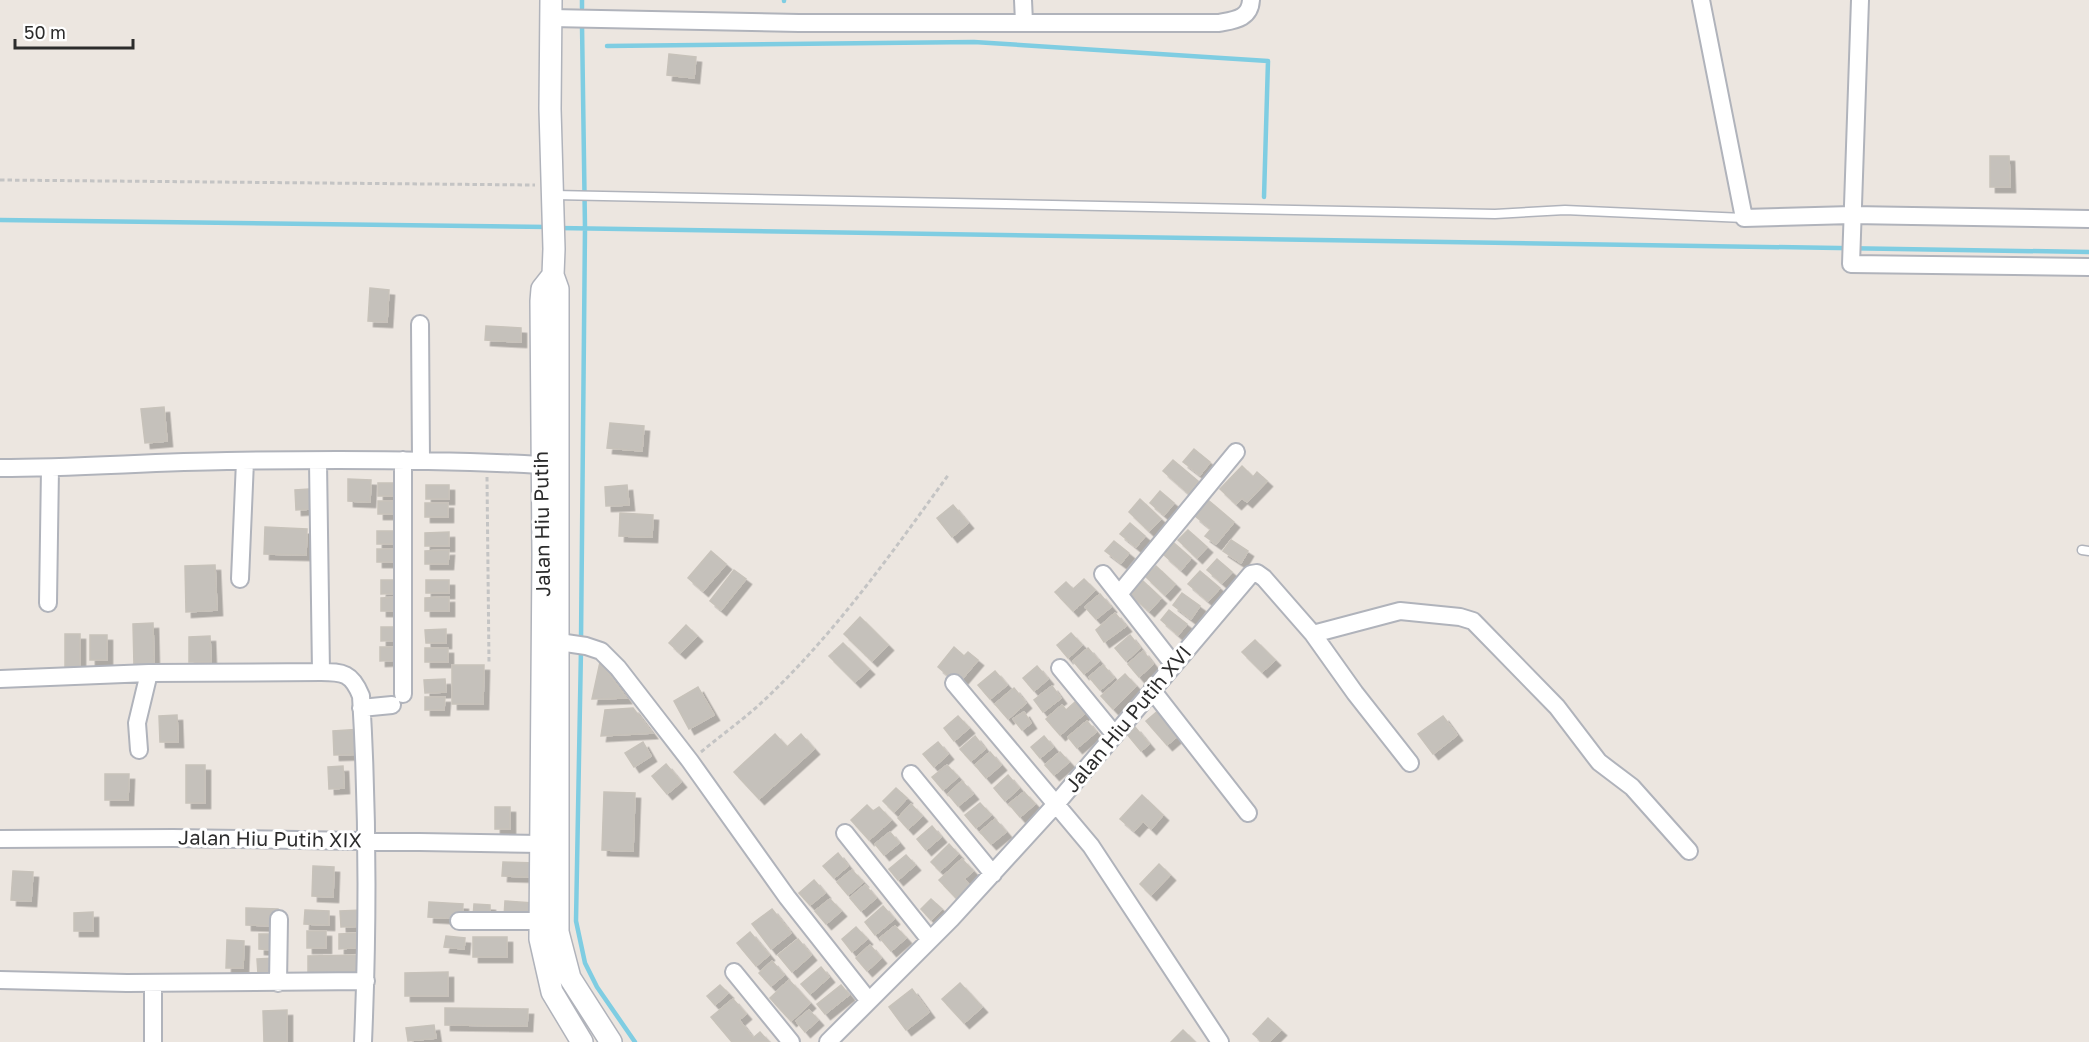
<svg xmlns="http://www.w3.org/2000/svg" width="2089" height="1042" font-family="'Golos Text',sans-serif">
  <defs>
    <filter id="shadow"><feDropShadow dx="5.5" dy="5.5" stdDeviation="0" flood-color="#0004"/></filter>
  </defs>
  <rect width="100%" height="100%" fill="#ece6e0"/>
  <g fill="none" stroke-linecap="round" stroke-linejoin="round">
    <path stroke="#7fcde2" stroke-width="4.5" d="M784 1V0
      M582 8V0
      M607 46 974 42 1268 61 1264 197
      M0 220 548 227
      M559 228 2089 252
      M581 641 585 228 582 25
      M581 649 576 921 585 963 597 987 635 1042"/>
  </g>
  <path fill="#c5c1bb" stroke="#c7c2ba" stroke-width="1.5" filter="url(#shadow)" d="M669 54 696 57 694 78 667 75Z
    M1990 156H2009L2010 187H1990Z
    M370 288 389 290 387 322 368 321Z
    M486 326 521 328V342L485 340Z
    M164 407 167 441 145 443 141 409Z
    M610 423 644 426 642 451 607 448Z
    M1194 449 1210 462 1200 475 1183 462Z
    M1173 460 1198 481 1188 493 1163 471Z
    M1242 466 1253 477 1257 472 1267 481 1247 502 1242 498 1236 504 1220 489Z
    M348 479 371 480 370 502 348 501Z
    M378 483H402V496H378Z
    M426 485H449V499H426Z
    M627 485 629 505 606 506 605 487Z
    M309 489 311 509 296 510 295 490Z
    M1160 491 1174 503 1164 515 1150 503Z
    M1140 499 1161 519 1149 531 1129 512Z
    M1208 500 1234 522 1216 544 1205 536 1211 529 1195 516Z
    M378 501H401V514H378Z
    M425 503H448V517H425Z
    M953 505 968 523 952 537 937 518Z
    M620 513 653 515 652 537 619 536Z
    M1130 523 1145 536 1136 547 1120 534Z
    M265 527 307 529 306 555 264 554Z
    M1188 530 1207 547 1197 558 1178 540Z
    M377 531H400V544H377Z
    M449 532V546H425V533Z
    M1231 540 1248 551 1241 563 1223 551Z
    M1114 541 1129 553 1121 563 1105 551Z
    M1174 543 1191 558 1181 570 1164 555Z
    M377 549H401L400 562H377Z
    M449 550 448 564H425V551Z
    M711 551 726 564 703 591 688 578Z
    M1217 559 1232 572 1222 583 1207 570Z
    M215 565 217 610 186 612 185 566Z
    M1156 566 1175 584 1165 595 1146 577Z
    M734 570 746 579 721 610 710 601Z
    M1200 571 1220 588 1208 601 1188 584Z
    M1084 579 1095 590 1073 611 1055 592 1066 582 1073 589Z
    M381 580H401V593L381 594Z
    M426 580H449V593H426Z
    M1143 581 1161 598 1149 611 1131 595Z
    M1182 593 1200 606 1191 619 1173 605Z
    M1100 594 1111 607 1096 619 1085 607Z
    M401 597V611H381V598Z
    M449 597V611H425V598Z
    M1169 610 1187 624 1178 635 1161 620Z
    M1115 613 1126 626 1104 642 1096 630Z
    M860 617 888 645 872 661 844 634Z
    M153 623 154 665 134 666 133 624Z
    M686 625 697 636 680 653 669 643Z
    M381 627H401V640L381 641Z
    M446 629V643H426L425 630Z
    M1071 633 1082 645 1068 658 1057 645Z
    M65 634H80V667H65Z
    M90 635H107V660H90Z
    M1130 635 1140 648 1126 661 1115 648Z
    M210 636 211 662H189V637Z
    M1255 640 1275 660 1262 672 1242 652Z
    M843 643 869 669 855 682 829 656Z
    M380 647H400V660L380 661Z
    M954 647 964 656 968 652 978 660 962 679 956 674 952 679 938 667Z
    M425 648H448V662H425Z
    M1088 648 1099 661 1084 674 1073 661Z
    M1143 651 1153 664 1139 677 1128 664Z
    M600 662 626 698 592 699Z
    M452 665H484L483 704H452Z
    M1103 665 1114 678 1100 690 1089 677Z
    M1037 666 1048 679 1034 691 1023 678Z
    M995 671 1007 685 990 699 978 685Z
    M1125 674 1136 686 1113 709 1101 696Z
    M445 679 446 692 425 693 424 680Z
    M1052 686 1061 698 1043 712 1034 700Z
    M698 687 714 715 689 729 674 701Z
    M1014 688 1026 703 1008 719 995 704Z
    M425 697H445L444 710H425Z
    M1075 702 1085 713 1060 735 1046 719 1062 705 1066 710Z
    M633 708 652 733 601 736 605 710Z
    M1160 709 1181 733 1167 745 1146 721Z
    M1024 712 1031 723 1022 730 1013 719Z
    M177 715 178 742H160L159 716Z
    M958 716 969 728 954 741 944 728Z
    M1443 716 1457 735 1433 754 1418 734Z
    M1087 721 1096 732 1077 748 1068 737Z
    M1135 727 1149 744 1141 751 1127 734Z
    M362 729 363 754 334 755 333 731Z
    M775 734 787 747 801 734 814 749 759 799 734 772Z
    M975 736 985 749 971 761 960 749Z
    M1044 736 1053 747 1040 758 1031 747Z
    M643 742 651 756 634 767 625 753Z
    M938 742 948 754 934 767 923 754Z
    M990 752 1001 765 986 778 975 765Z
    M1060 752 1069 762 1054 775 1045 765Z
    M666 764 681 782 667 794 652 776Z
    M186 765H205V803H186Z
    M947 765 958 777 943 790 932 777Z
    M343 766 344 788 329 789 328 767Z
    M105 774H129L128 800H105Z
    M1008 775 1019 788 1005 801 994 788Z
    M962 781 973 794 958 806 948 794Z
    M896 788 907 798 894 812 883 801Z
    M604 792 635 793 633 851 602 850Z
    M1024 792 1035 804 1020 817 1009 804Z
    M1142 795 1163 815 1151 829 1143 821 1134 831 1120 819Z
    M980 803 991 815 976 828 965 815Z
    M911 804 922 816 908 829 898 818Z
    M867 805 873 811 879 807 891 820 869 840 851 820Z
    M495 807H510V829H495Z
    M995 819 1006 832 991 844 980 832Z
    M932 826 941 837 926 850 917 839Z
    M890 832 899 843 884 855 875 844Z
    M949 844 958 854 940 871 931 862Z
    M838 853 848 866 834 878 823 866Z
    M906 855 915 865 898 880 889 869Z
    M962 859 973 871 964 879 970 886 956 898 939 880Z
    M503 862 536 863 535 877 502 876Z
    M1159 864 1170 875 1151 895 1140 884Z
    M313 866 334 867 333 897 312 896Z
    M852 870 863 882 848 895 837 882Z
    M13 871 33 872 31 901 11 900Z
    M814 880 825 893 810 905 799 893Z
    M865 885 876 898 861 911 850 898Z
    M830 899 841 911 826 924 815 911Z
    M931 899 942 909 931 920 921 909Z
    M505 901 533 903 532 918 504 917Z
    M429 902 463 904 462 919 428 917Z
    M474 904 490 905V917H473Z
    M883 906 894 919 875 935 865 922Z
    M246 908 278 909V926L246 925Z
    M772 909 791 933 771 949 752 924Z
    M305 910 329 911V925L304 924Z
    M362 910 363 926 341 927 340 911Z
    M93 912V931H74V913Z
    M895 926 906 938 891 951 880 938Z
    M856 927 867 939 852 952 842 939Z
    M307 931H326V948H307Z
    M750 932 769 955 756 966 737 943Z
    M362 933 363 947 339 949V934Z
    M259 934H277L276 950 259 949Z
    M446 936 465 938 464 949 444 947Z
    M473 937H507V957H473Z
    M798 939 811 955 792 972 778 955Z
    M227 940 244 941 243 968H226Z
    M870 945 881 958 867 971 856 958Z
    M362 955V974H308V956Z
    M276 958V974H258L257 959Z
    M772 961 784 975 771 986 759 973Z
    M821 967 829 977 810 994 801 984Z
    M448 972V996H405V973Z
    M789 980 810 1003 791 1021 770 998Z
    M960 983 982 1007 964 1023 942 999Z
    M720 985 728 993 715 1005 707 996Z
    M841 985 849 995 825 1014 817 1004Z
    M912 989 929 1012 906 1030 889 1007Z
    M733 999 746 1014 739 1020 753 1038 760 1032 769 1042H732L711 1017Z
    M445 1008 528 1009 527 1026 445 1025Z
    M287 1010V1042H264L263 1011Z
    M809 1010 818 1020 805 1032 796 1021Z
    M1268 1018 1281 1030 1269 1042H1262L1253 1034Z
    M434 1025 436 1038 408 1041 406 1028Z
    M1183 1030 1195 1042H1171Z"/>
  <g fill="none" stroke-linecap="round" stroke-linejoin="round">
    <g stroke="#b0b3bb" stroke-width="11">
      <path id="service" d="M554 195 1495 214 1565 210 1744 218
        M2082 550 2089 551"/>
    </g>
    <g stroke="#b0b3bb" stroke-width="20">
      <path id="minor" d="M1023 0 1024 22
        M1701 0 1744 218 1852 215 2089 219
        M1860 0 1851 264 2089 267
        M551 18 799 23H1219C1234 20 1250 19 1251 0
        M420 324 421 460
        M403 460V694
        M318 462 321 672
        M0 468C76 468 151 462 227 461 331 459 436 459 540 465
        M1103 574 1174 665
        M240 579 245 461
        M1119 594 1236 452
        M48 603 50 468
        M1313 634 1400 611 1460 617 1473 621 1557 707 1599 762 1632 787 1689 851
        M559 642 586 646 601 651 618 668 690 761 787 897 869 1001
        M1060 668 1115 735
        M0 679 149 673 321 672C343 672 352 673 361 696 368 812 368 926 363 1042
        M954 683 1091 846 1220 1042
        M1152 690 1248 813
        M361 708 392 705
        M139 750 137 723 149 673
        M911 774 993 874
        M845 833 930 940
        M0 839 173 838 541 844
        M459 921H540
        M734 972 791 1042
        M0 980 127 983 366 981
        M153 983V1042
        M278 983 279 919
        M828 1042 951 919 1057 803 1251 574 1257 573 1264 578 1313 634 1355 693 1410 763"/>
    </g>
    <g stroke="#b0b3bb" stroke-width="24">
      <path id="tertiary" d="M551 0 550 109 554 249 553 275 542 289 541 301 543 554 540 939 552 992 582 1042
        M553 275 558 289V932L570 978 611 1042"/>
    </g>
    <path stroke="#c4c4c4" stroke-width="3" stroke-dasharray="4.5 3" stroke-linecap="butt" d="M0 180 535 185
      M487 477 489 664
      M701 752C720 736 740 722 759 705 832 638 891 554 949 474"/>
    <use href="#service" stroke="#fff" stroke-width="8"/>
    <use href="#minor" stroke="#fff" stroke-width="16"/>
    <use href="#tertiary" stroke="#fff" stroke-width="21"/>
  </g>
  <g text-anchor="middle" stroke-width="6" stroke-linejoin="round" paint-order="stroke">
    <g font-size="20" fill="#2c2c2c" stroke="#fff">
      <text transform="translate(542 524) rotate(-91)" y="7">Jalan Hiu Putih</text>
      <text transform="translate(1128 719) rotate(-50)" y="7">Jalan Hiu Putih XVI</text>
      <text transform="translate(270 839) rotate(1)" y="7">Jalan Hiu Putih XIX</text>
    </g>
  </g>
  <path d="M15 39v9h118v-9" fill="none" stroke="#2c2c2c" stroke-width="3"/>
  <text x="24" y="39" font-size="18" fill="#2c2c2c" stroke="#ffffff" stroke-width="4.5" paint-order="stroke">50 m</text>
</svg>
